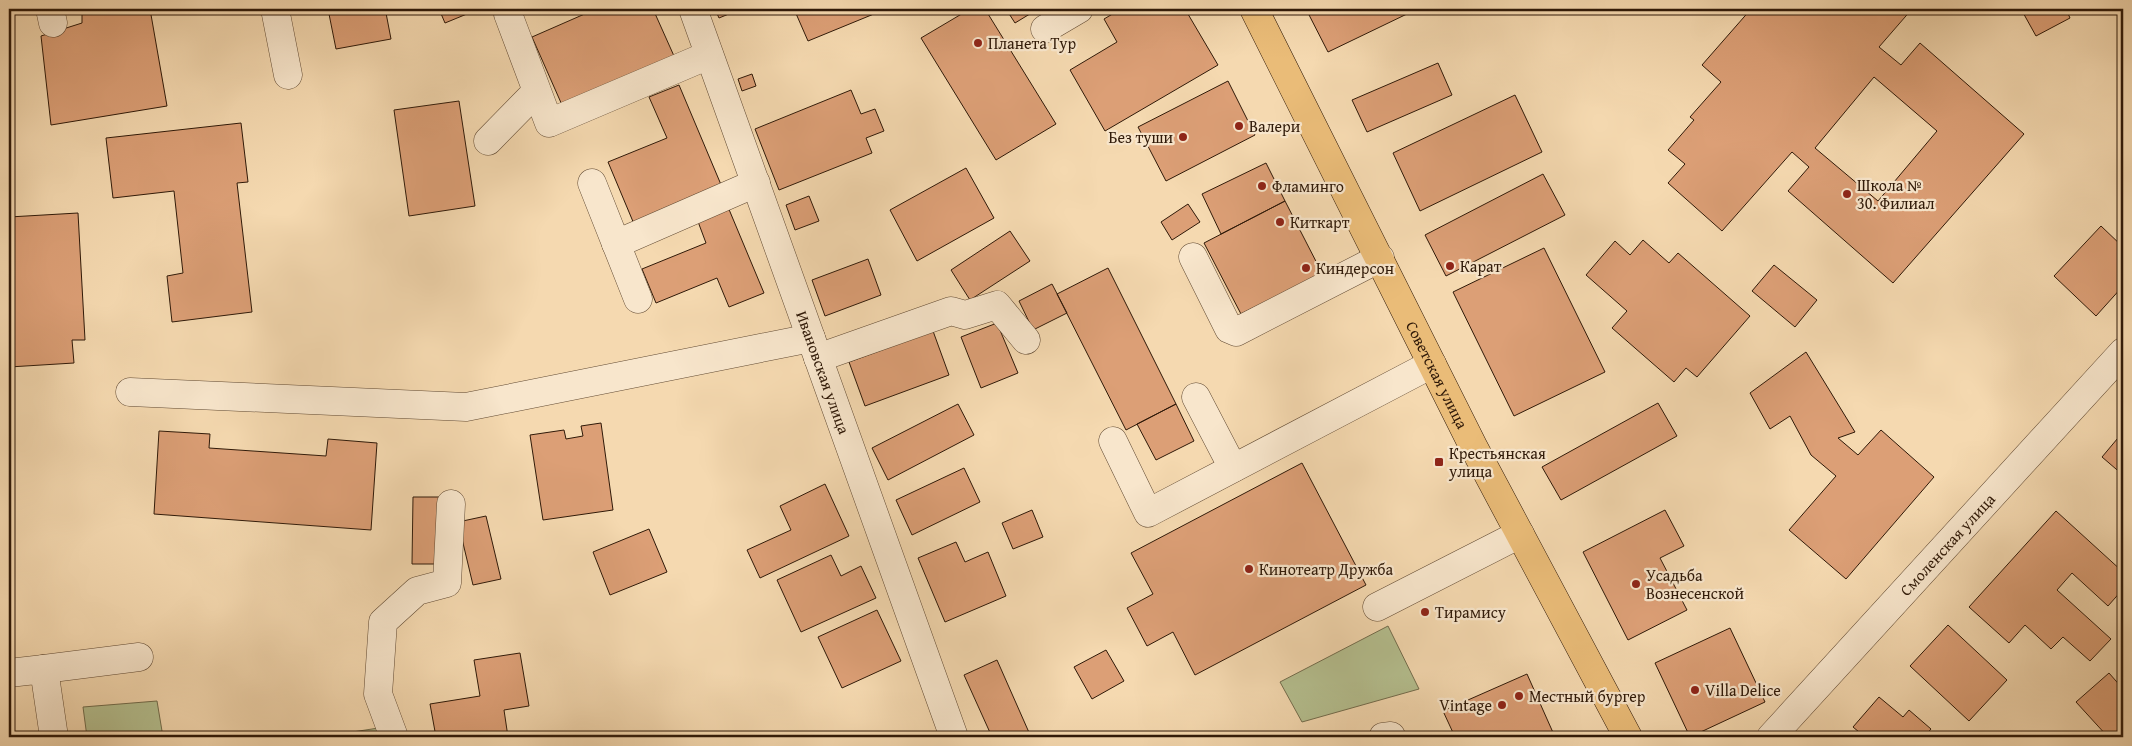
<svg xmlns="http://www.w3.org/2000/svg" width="2132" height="746" font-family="'Gentium Book Plus',serif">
  <rect width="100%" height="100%" fill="#f5d9b0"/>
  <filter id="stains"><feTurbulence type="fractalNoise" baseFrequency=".004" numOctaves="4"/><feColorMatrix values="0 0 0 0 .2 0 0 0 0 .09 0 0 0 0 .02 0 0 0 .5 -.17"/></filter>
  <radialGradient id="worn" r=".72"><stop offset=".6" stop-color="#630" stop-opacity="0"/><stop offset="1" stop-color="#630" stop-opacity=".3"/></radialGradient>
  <path fill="#b5c090" stroke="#726c4c" d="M1388 626 1419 689 1302 722 1280 682Z
    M157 701 163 737H87L83 707Z
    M385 727 387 737H346V733Z"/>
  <path fill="#dc9f76" stroke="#2f1908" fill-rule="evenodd" d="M82 9H150L167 106 51 125 41 36 82 23Z
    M328 9H408L386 13 391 39 336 49Z
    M439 9H479L445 23Z
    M596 9H653L674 56 562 105 532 37Z
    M715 9H741L719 18Z
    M794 9H886L808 41Z
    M970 9H985L1056 124 996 160 921 38Z
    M1006 9H1038L1015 23Z
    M1121 9H1185L1218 65 1105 131 1070 70 1117 42 1104 19Z
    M1306 9H1407L1409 13 1328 52Z
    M1751 9H1912L1879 47 1901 65 1920 43 2024 134 1893 283 1788 191 1809 167 1792 152 1722 231 1668 183 1685 164 1668 150 1694 120 1690 117 1721 82 1702 65ZM1874 77 1937 131 1878 201 1815 148Z
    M2021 9H2066L2070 18 2036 36Z
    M1438 63 1452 95 1367 132 1352 100Z
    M752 74 756 86 742 91 738 79Z
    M1228 81 1255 135 1166 181 1138 127Z
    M679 85 722 187 634 224 608 162 667 138 649 97Z
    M851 90 861 114 875 109 884 131 866 138 872 153 779 190 755 129Z
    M1515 95 1542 152 1420 211 1393 153Z
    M459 101 475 206 409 216 394 110Z
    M241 123 248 182 237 183 252 312 172 322 167 276 183 273 174 191 113 198 106 138Z
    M1266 163 1285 201 1221 234 1202 194Z
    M966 168 994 218 917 261 890 210Z
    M1543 174 1565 215 1446 276 1425 235Z
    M809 196 819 221 795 230 786 205Z
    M1285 201 1322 273 1241 314 1204 243Z
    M1188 204 1200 222 1172 240 1161 222Z
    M728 207 764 293 729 307 717 278 656 303 642 269 706 243 697 219Z
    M78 213 85 340H72L74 363 9 367V217Z
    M2101 226 2123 247V286L2096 316 2054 276Z
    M1010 231 1030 261 970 300 951 270Z
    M1643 240 1669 263 1678 253 1750 316 1697 377 1686 368 1674 382 1612 328 1627 311 1586 275 1615 241 1630 255Z
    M1544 248 1605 372 1514 416 1453 292Z
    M868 259 881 295 825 316 812 280Z
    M1774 265 1817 300 1795 327 1752 291Z
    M1108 268 1176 404 1126 430 1057 294Z
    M1052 284 1067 313 1033 330 1019 301Z
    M997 323 1018 373 981 388 961 337Z
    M933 331 949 375 865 406 849 362Z
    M1806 352 1855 432 1838 438 1858 455 1881 430 1934 477 1846 579 1789 530 1836 476 1811 455 1790 416 1770 429 1750 393Z
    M1658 403 1677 436 1561 500 1542 467Z
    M958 404 974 435 888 480 872 448Z
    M1176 404 1194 441 1156 460 1137 424Z
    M601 423 613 510 543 520 530 435 564 430 566 439 583 436 581 426Z
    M159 431 210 434 209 448 326 456 328 439 377 443 371 530 154 514Z
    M2123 432V475L2102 457Z
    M1302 463 1366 585 1195 675 1173 632 1147 646 1127 608 1153 594 1131 553Z
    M964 468 980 502 912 535 896 500Z
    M825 484 849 536 760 578 747 550 791 530 780 506Z
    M413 497H442L441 564H412Z
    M1032 510 1043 537 1013 549 1002 523Z
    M1665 510 1684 546 1660 558 1687 610 1628 640 1583 552Z
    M2056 511 2123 572V589L2108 606 2072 573 2057 590 2111 639 2090 661 2063 637 2051 649 2025 625 2009 643 1969 607Z
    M486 516 501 579 473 585 458 522Z
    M649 529 667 572 610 595 593 552Z
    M956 542 965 562 988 552 1006 596 945 622 918 558Z
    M831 555 841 576 861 566 876 598 801 632 777 580Z
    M877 610 901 661 842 688 818 637Z
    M1948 625 2007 680 1969 721 1910 666Z
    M1730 628 1765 702 1690 737 1655 663Z
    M1106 650 1124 681 1092 699 1074 667Z
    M520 653 529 706 504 710 508 737H436L430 704 480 696 474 660Z
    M997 660 1031 737H992L964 675Z
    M2109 673 2123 689V737H2108L2076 702Z
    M1527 674 1555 737H1455L1443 711Z
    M1879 697 1903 717 1909 710 1931 729 1925 736 1926 737H1865L1853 727Z"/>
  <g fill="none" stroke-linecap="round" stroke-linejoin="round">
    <g stroke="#604932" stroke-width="29">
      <g id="minor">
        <path d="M50 9 53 23"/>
        <path d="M275 9 288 75"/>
        <path id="s1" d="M693 9 954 737"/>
        <path d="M508 14 549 123 709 55"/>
        <path d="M1045 29 1079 9"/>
        <path d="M488 141 536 92"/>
        <path d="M592 183 638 299"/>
        <path d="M616 244 756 183"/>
        <path d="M1193 257 1229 329 1236 332 1380 258"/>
        <path d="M818 358 951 311 965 315 997 305 1026 340"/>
        <path d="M130 392 466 407 811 338"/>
        <path d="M1196 397 1233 468"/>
        <path d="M1113 441 1148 513 1432 364"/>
        <path d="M1377 607 1520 534"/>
        <path d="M44 669 139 657"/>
        <path d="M9 673 44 669 54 737"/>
        <path d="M394 737 378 694 383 622 417 591 447 583 451 504"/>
        <path d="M1383 737 1391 736"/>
        <path id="s2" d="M1771 737 2123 352"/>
      </g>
    </g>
    <g stroke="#2f1908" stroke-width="29">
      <g id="major">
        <path id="s3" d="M1254 9 1473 446 1628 737"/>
      </g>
    </g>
    <use href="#minor" stroke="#f8e6cc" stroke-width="28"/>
    <use href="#major" stroke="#eabc78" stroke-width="28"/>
  </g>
  <g fill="#8f2418" stroke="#f8e6cc" stroke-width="2">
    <circle cx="978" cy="43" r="5"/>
    <circle cx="1239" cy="126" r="5"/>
    <circle cx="1183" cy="137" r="5"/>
    <circle cx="1262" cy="186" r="5"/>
    <circle cx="1847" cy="194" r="5"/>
    <circle cx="1280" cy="222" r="5"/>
    <circle cx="1450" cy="266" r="5"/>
    <circle cx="1306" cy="268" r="5"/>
    <rect x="1434" y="457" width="10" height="10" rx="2.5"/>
    <circle cx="1249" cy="569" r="5"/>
    <circle cx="1636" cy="584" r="5"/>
    <circle cx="1425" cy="612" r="5"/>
    <circle cx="1695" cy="690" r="5"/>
    <circle cx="1519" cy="696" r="5"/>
    <circle cx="1502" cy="705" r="5"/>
  </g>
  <g text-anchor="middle" stroke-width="4.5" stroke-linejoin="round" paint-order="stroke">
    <g font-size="16" fill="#2f1908" stroke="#f8e6cc" text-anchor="start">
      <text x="988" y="49">Планета Тур</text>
      <text x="1249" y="132">Валери</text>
      <text x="1173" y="143" text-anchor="end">Без туши</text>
      <text x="1857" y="191">Школа №<tspan x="1857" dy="18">30. Филиал</tspan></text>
      <text x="1272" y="192">Фламинго</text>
      <text x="1290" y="228">Киткарт</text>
      <text x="1460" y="272">Карат</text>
      <text x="1316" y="274">Киндерсон</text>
      <text x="1449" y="459">Крестьянская<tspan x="1449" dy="18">улица</tspan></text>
      <text x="1259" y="575">Кинотеатр Дружба</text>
      <text x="1646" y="581">Усадьба<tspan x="1646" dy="18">Вознесенской</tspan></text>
      <text x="1435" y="618">Тирамису</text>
      <text x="1705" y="696">Villa Delice</text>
      <text x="1529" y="702">Местный бургер</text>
      <text x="1492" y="711" text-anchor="end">Vintage</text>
    </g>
    <g font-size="16" fill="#2f1908" stroke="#f8e6cc">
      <text dy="6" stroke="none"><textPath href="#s1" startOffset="386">Ивановская улица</textPath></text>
      <text dy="6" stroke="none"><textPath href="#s3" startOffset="409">Советская улица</textPath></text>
      <text dy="6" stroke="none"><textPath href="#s2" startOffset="261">Смоленская улица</textPath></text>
    </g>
  </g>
  <rect width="2132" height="746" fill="none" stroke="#f5d9b0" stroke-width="30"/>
  <rect x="10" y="10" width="2112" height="726" fill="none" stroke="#2f1908" stroke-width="2.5"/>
  <rect x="15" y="15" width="2102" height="716" fill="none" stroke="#2f1908"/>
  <rect width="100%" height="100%" filter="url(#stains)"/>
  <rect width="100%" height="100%" fill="url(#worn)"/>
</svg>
